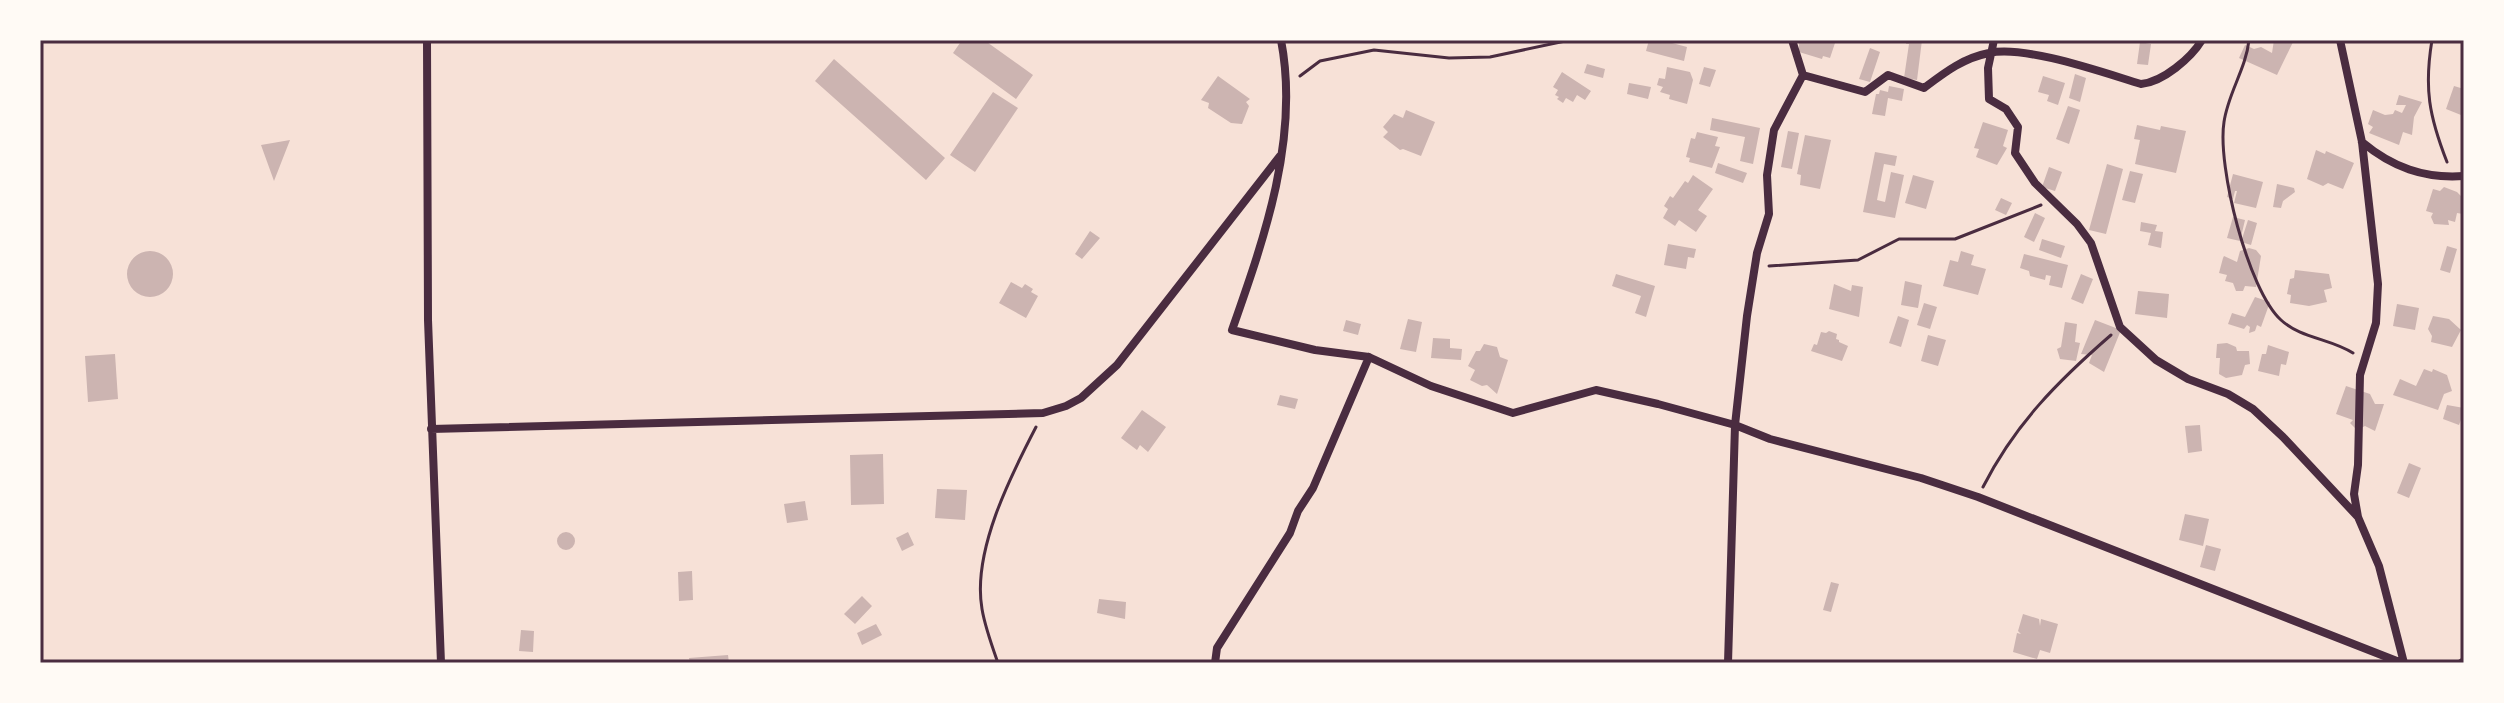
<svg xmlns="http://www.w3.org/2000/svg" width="2504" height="703" font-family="Raleway,sans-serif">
  <rect width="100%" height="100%" fill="#f7e1d7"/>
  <path fill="#ccb4b1" d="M962 40H984L1033 75 1016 99 953 53Z
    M1649 40H1661L1687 47 1684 61 1646 51Z
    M1799 40H1836L1830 58 1823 56 1822 59 1799 52Z
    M1907 40H1922L1917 80 1904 78 1909 44H1906Z
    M2274 40H2294L2277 75 2239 58 2245 45 2254 49 2261 47 2272 53Z
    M2140 42 2151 44 2148 65 2137 64Z
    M1870 48 1880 52 1870 82 1859 79Z
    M834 59 945 158 926 180 815 81Z
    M1587 64 1605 69 1603 78 1584 73Z
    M1667 67 1690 72 1693 80 1687 104 1669 99 1670 95 1660 92 1663 87 1657 85 1659 78 1665 79Z
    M1704 67 1716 70 1710 87 1699 84Z
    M1562 72 1591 91 1585 100 1577 95 1573 102 1566 98 1563 103 1557 99 1559 97 1555 95 1558 90 1553 87Z
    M2075 74 2086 78 2080 102 2069 98Z
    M1218 76 1250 99 1246 102 1249 106 1242 124 1231 123 1208 108 1209 103 1201 100Z
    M2043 76 2065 83 2058 105 2047 101 2049 95 2038 92Z
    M1629 83 1651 87 1648 99 1627 94Z
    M1889 86 1904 89 1902 101 1888 98 1885 116 1872 114 1876 94H1879L1880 90 1888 92Z
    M2454 86 2464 89V108L2461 115 2446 109Z
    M993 92 1018 108 975 172 950 155Z
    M2399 95 2422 102 2414 117 2412 135 2403 132 2399 145 2369 133 2373 127 2368 124 2373 110 2385 115 2393 114 2395 110 2402 113 2406 105H2396Z
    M2068 106 2080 110 2069 144 2056 139Z
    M1406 110 1435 122 1421 156 1403 149 1400 150 1383 137 1388 132 1383 127 1394 114 1403 118Z
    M1712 118 1760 128 1753 164 1740 161 1745 137 1710 130Z
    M1983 122 2008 130 2003 146 2007 148 1997 165 1976 157 1979 149 1974 148Z
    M2137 125 2160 130 2161 126 2186 131 2176 173 2135 164 2140 140 2134 139Z
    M1788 131 1799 133 1792 169 1781 167Z
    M1697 132 1718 137 1715 146 1720 147 1712 168 1689 162 1690 158 1686 157 1691 138 1695 139Z
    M1805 135 1831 140 1820 189 1800 185 1801 175 1797 174Z
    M290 140 274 181 261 145Z
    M2316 150 2325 154 2326 151 2354 163 2343 189 2328 183 2323 186 2307 179Z
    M1875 152 1897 156 1895 166 1884 164 1877 200 1885 202 1891 172 1904 175 1895 218 1863 212Z
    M1718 163 1747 173 1743 183 1715 173Z
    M2107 164 2123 169 2106 234 2089 230Z
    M2049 167 2062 172 2055 191 2042 187Z
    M2130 171 2143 174 2135 203 2122 200Z
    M2233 174 2263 182 2256 208 2234 203 2237 191H2235L2233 199 2227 197Z
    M1693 175 1713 189 1698 210 1707 216 1696 232 1679 220 1675 226 1663 218 1668 209 1664 206 1670 196 1673 198 1685 181 1688 183Z
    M1913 175 1934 181 1926 209 1905 203Z
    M2277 184 2294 188 2295 192 2283 201 2281 208 2273 207Z
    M2444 187 2457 192 2464 199 2463 214 2457 213 2455 222 2448 220 2449 225 2434 224 2431 217 2433 213 2426 211 2433 189 2440 191Z
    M2001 198 2012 203 2006 215 1995 210Z
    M2035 213 2045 218 2034 242 2024 237Z
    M2233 217 2245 220 2240 241 2227 238Z
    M2248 220 2257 223 2251 245 2241 242Z
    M2141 222 2157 225 2155 231 2163 232 2161 248 2148 245 2151 233 2140 231Z
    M1090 231 1100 238 1082 259 1075 254Z
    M2042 239 2065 246 2061 258 2039 250Z
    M1668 244 1696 249 1694 258 1688 257 1686 269 1664 265Z
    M2447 246 2457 249 2450 273 2440 270Z
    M2249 248 2256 250 2261 256 2256 287 2245 286 2243 291H2236L2233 283 2225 281 2227 275 2219 273 2223 258 2224 256 2237 262 2240 251Z
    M127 274a23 23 0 1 1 46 0a23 23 0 1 1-46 0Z
    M1961 251 1974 255 1971 265 1986 269 1978 295 1943 286 1950 260 1958 262Z
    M2024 254 2068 265 2062 288 2049 285 2051 276 2046 275 2045 280 2030 276 2029 271 2020 268Z
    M2295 270 2329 274 2332 288 2324 290 2327 302 2309 306 2290 303 2291 295 2287 294 2290 279 2294 278Z
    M1616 274 1655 286 1646 317 1635 313 1641 296 1612 286Z
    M2081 274 2093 279 2083 304 2071 299Z
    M1905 281 1922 285 1918 308 1901 305Z
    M1011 282 1022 288 1025 284 1033 289 1031 292 1038 296 1026 318 999 303Z
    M1834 284 1851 291 1852 285 1863 287 1859 317 1829 309Z
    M2138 291 2169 294 2167 318 2135 314Z
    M2255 297 2270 302 2261 327 2257 325 2255 331 2249 333 2250 327 2247 325 2244 329 2228 324 2232 313 2245 317Z
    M1924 303 1937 307 1930 329 1917 325Z
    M2397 304 2419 308 2415 330 2393 326Z
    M1898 316 1909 320 1901 347 1889 343Z
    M2433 316 2449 319 2461 330 2452 347 2431 342 2432 336 2428 329Z
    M1408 319 1422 322 1416 352 1400 349Z
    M1346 320 1361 324 1358 335 1343 331Z
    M2095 320 2121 330 2104 372 2089 363 2092 355 2081 354Z
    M2065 322 2077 324 2075 342 2080 343 2076 361 2060 359 2057 349 2061 347Z
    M1829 331 1837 334 1836 339 1839 340V342L1848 346 1842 361 1811 351 1814 344 1817 345 1821 332 1826 333Z
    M1928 335 1946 340 1938 366 1921 361Z
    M1433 338 1450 339V348L1462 349 1461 360 1431 358Z
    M2227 343 2236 347 2237 351H2249L2250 364 2245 365 2242 375 2226 378 2219 374 2220 358H2216L2217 344Z
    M1484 344 1497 347 1500 357 1508 360 1497 394 1487 385 1482 386 1470 380 1475 370 1468 366 1476 351H1480Z
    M2268 345 2289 352 2286 365 2281 364 2279 376 2258 371 2262 354H2266Z
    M115 354 118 399 88 402 85 356Z
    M2424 369 2432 372 2433 369 2447 375 2452 391 2444 394 2438 410 2393 395 2400 379 2416 386Z
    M2346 386 2370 394 2375 404H2384L2375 431 2365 426 2357 430 2350 423 2353 420 2336 414Z
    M1280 395 1298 399 1295 409 1277 405Z
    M2447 405 2464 408V418L2462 417 2459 425 2443 419Z
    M1142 410 1166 427 1148 452 1140 445 1137 450 1121 438Z
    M2200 425 2202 451 2188 453 2185 426Z
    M883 454 884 504 851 505 850 455Z
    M2409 463 2421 468 2409 498 2397 493Z
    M937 489 967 490 965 520 935 518Z
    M805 501 808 520 787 523 784 504Z
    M2185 514 2209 519 2203 546 2179 540Z
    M908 532 914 545 902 551 896 538Z
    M557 541a9 9 0 1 1 18 0a9 9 0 1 1-18 0Z
    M2206 545 2221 549 2215 571 2200 567Z
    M692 571 693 600 679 601 678 572Z
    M1831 582 1839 584 1831 612 1823 610Z
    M862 596 872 606 855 624 844 614Z
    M1099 599 1126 602 1125 619 1097 613Z
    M2023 614 2039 619 2040 626 2041 619 2058 624 2050 653 2040 650 2037 659 2013 652 2017 633 2021 634 2018 631Z
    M876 624 882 635 862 645 857 633Z
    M521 630 534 631 533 652 519 651Z
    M728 655 729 663H690L689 658Z"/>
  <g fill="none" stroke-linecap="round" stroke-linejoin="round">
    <path stroke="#4a2c40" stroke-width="3" d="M2249 40C2246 69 2228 93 2224 122 2217 166 2248 290 2281 320 2300 338 2332 339 2353 353
      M2432 40C2424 88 2429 116 2447 162
      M1300 76 1320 61 1374 50 1449 58 1490 57 1570 40
      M1769 266 1858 260 1899 239H1955L2041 205
      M1983 487C2015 424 2058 381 2111 335
      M998 663C992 646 985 627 982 609 972 552 1010 477 1036 427"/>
    <path stroke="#4a2c40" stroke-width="8" d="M427 40 428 320 441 663
      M1281 40C1300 138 1264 239 1232 330L1315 350 1369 357 1431 386 1513 413 1596 390 1658 404 1735 425 1770 439 1921 478 1978 497 2402 663
      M1994 40 1988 68 1989 99 2006 109 2018 127 2015 153 2035 183 2077 224 2091 243 2120 327 2156 360 2188 379 2228 394 2253 409 2283 437 2358 517
      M2340 40 2362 142 2378 284 2376 323 2360 375 2358 465 2354 494 2358 517 2379 566 2404 663
      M1803 75 1865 92 1888 75 1924 88C1944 73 1963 58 1989 53 2026 45 2104 73 2141 84 2163 82 2191 58 2202 40
      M2362 142C2392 167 2424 179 2464 176
      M431 429 1043 413 1066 406 1081 398 1117 365 1280 156
      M1215 663 1217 648 1290 533 1298 511 1313 488 1369 357
      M1728 663 1735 425 1747 316 1757 253 1769 214 1767 175 1774 130 1803 75 1792 40
      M2461 663 2464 661"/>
  </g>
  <rect width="2504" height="703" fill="none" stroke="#fffaf5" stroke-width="84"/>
  <rect x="42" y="42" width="2420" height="619" fill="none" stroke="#4a2c40" stroke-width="3"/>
</svg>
